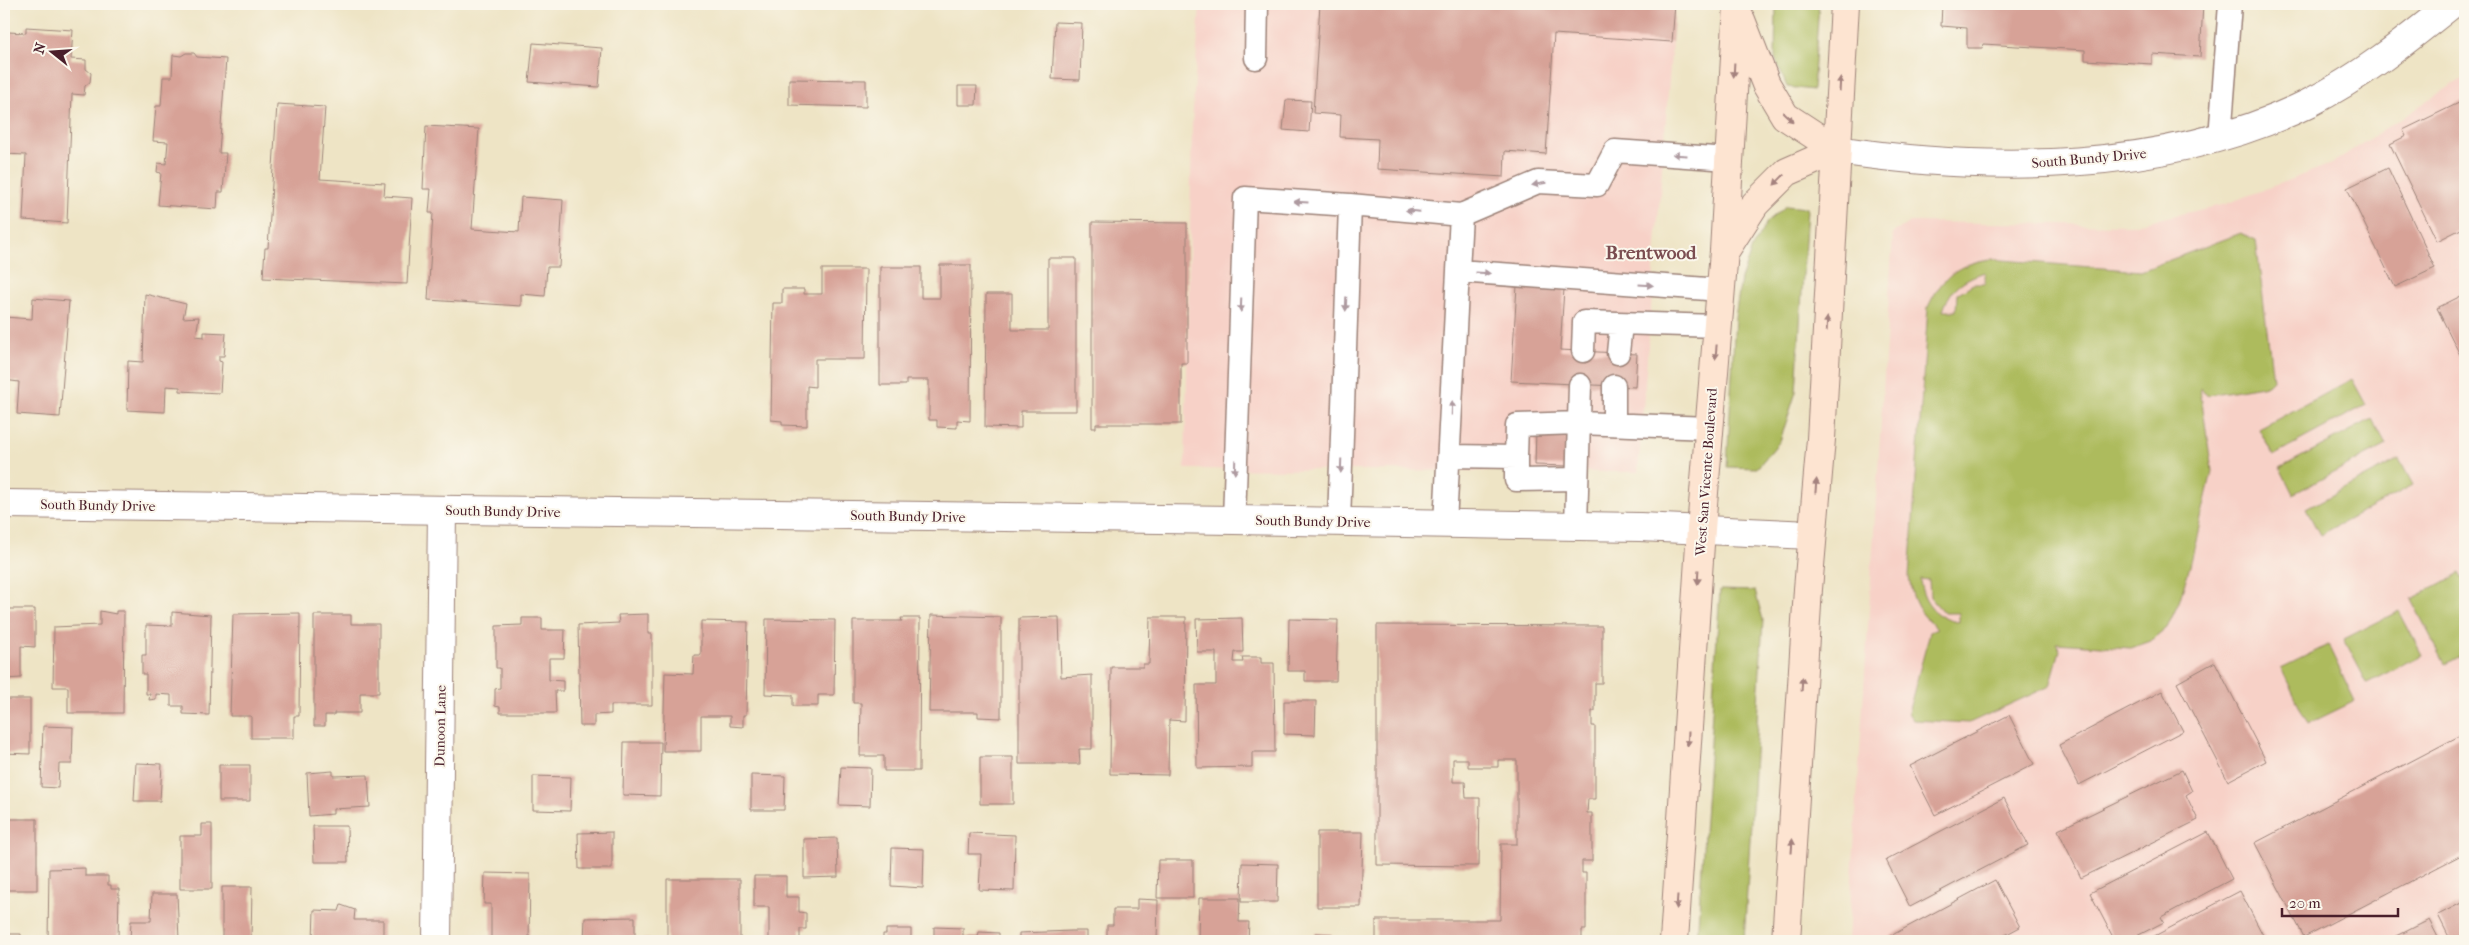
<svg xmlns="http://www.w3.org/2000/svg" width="2469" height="945" font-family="'IM FELL French Canon',serif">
  <rect width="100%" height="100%" fill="#fbf7ec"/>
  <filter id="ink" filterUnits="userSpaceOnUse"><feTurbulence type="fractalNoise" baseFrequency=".02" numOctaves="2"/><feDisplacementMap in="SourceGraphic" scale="10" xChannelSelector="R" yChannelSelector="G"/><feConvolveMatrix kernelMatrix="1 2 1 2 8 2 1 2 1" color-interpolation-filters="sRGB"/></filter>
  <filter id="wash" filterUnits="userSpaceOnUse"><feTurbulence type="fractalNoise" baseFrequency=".0096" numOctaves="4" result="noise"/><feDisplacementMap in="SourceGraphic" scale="20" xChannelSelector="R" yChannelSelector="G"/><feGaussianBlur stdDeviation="1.12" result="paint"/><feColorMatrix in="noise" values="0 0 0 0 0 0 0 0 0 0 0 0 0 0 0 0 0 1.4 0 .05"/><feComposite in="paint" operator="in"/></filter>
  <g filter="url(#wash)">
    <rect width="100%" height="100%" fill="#eee4c5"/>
    <path fill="#f7d1c7" d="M1200 4H1675L1638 472 1185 469 1192 125Z
      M2465 76V941H1848L1893 233 1910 222 2131 225 2226 204 2331 164Z"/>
    <path fill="#adbb5d" stroke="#7c6d44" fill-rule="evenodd" d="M1776 4H1819L1813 90 1787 87 1775 58Z
      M1786 206 1807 208 1796 392 1780 441 1757 468 1727 467 1735 317 1741 279 1752 248 1767 222Z
      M2241 233 2256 240 2273 380 2268 385 2208 395 2200 388 2212 471 2190 566 2179 602 2167 628 2151 641 2131 648 2056 643 2060 650 2050 686 1969 723 1913 720 1908 713 1930 632 1937 629C1918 611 1913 603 1909 577L1928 307C1942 277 1957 264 1990 259L2141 271ZM1985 272V284H1973L1957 294 1956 311H1943C1950 288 1963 279 1985 272ZM1920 579 1929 580 1930 597 1944 613H1959V622C1935 619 1922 602 1920 579Z
      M2352 379 2366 405 2273 455 2259 429Z
      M2372 419 2386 445 2293 494 2280 468Z
      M2399 459 2413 485 2320 535 2306 509Z
      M2460 573 2465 582V653L2445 664 2411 599Z
      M1720 590 1755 591 1763 620 1744 941H1697Z
      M2399 611 2422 655 2367 683 2344 639Z
      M2328 645 2355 701 2308 724 2281 668Z"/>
    <g id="blocks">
      <path fill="#d7a297" d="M1320 4H1675L1672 42 1554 34 1546 154 1505 151 1504 177 1377 169 1378 139 1340 137 1341 115 1313 113Z
        M1942 4H2203L2200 57 2152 54V64L2085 60V50L1983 44 1982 48H1967V28L1941 26Z
        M1055 22 1082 23 1080 80 1052 79Z
        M26 27 73 30 71 59 86 60V69L91 73 90 82 85 86 84 95 72 94 67 223 23 220 26 155 4 154V67H6L8 32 26 33Z
        M533 43 602 48 599 87 529 82Z
        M186 53H194L197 57 226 59 219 153H226L223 192H218L217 209 158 205 161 173 157 172 158 163 166 164 168 142 153 141 156 106H161L163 77H172L173 55 181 56Z
        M789 79 866 80V107L789 105Z
        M958 86H977L976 105H958Z
        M1286 100 1311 101 1309 132 1283 130Z
        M2465 100V227L2437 241 2390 144 2406 136 2403 130Z
        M277 104 325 107 320 179 385 183 384 196 412 198 407 284 263 278 265 248H268Z
        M426 126 479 129 472 229 519 232 521 197 563 200 559 267H547L545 296 521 294V306L428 300 433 213H429L431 189H423Z
        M2388 168 2435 268 2395 287 2347 188Z
        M1092 222 1187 223V363H1181V424H1096V428H1092Z
        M1048 258H1076V411H1021V428L985 427 986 294H1012V330H1048Z
        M940 265H971L970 421 957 420V428L937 427V420H929V380H906V385H880V267H921V298H940Z
        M822 269H866L865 359H815V387L807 386V426L782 425V421L771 420 773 303H782V289H804V294H822Z
        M1517 286 1564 289 1560 350 1637 354 1635 387 1511 381Z
        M145 294 186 304 183 318 199 317 196 336 204 337V332L226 333 224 356H219V361L222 362 220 393 180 391V387L166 386 165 412 127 410 128 361 143 362Z
        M2465 294V355L2461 357 2437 308Z
        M33 298 69 301 60 417 17 414 19 382 4 380V317L32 319Z
        M1536 430 1569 431 1568 466 1535 465Z
        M4 609H35V647L21 646V678L4 679Z
        M100 611 116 614V611H124L123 713H68V687H53L54 627 100 625Z
        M172 612 211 615 209 715 183 714V706H171V695L156 694V699L149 700 150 694H146V674H142V655H146V625L172 626Z
        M300 613 299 716H294V738H251V716H230L233 614Z
        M648 614V634H652V705H611V714L594 715V726H580L578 625 619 623 618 615Z
        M314 615H351V624H379V693H360V713H334V715H325V726H314Z
        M931 615 1001 617V718L978 717V712H929Z
        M1059 617 1061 677 1092 675V749H1079L1080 764H1019V618Z
        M1150 617H1186L1185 721 1169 720 1168 775 1110 774 1111 667H1143V664H1149Z
        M522 618H542V630H565L564 658H549V680L563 681V691H555L556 713H500V707L495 706V689L500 688V668H496V626L522 625Z
        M901 618H920L919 771H884V756H860L861 703H853V621H902Z
        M1242 618 1243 652H1235L1234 662H1243L1242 657H1261V663H1274L1275 752H1252V767L1197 768 1196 685H1216V652H1197L1196 619Z
        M766 619 835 620 834 695H818V706H793V695L765 694Z
        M1289 619 1338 620 1336 681H1305V671H1288Z
        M701 621 748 622 746 715H743V727L730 726V716H701V751H663L665 673 693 674 694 655H701Z
        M1377 625 1602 626V683H1595V711H1592V726H1595V799H1588L1587 813H1592V861H1582V873H1586V930H1582V941H1376V920H1500L1501 844H1517V760H1498V767H1468V759H1453V782H1465L1466 798H1480L1479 866 1377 865Z
        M2215 662 2266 761 2228 781 2177 683Z
        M2162 691 2183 731 2079 785 2059 745Z
        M4 699H30V754L4 753Z
        M1284 701H1316L1315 735 1284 734Z
        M2009 715 2034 764 1935 815 1910 766Z
        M43 726 73 727 72 764H59L58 788 41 787Z
        M2465 733V853L2304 937 2255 843Z
        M624 742H661L660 796 623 795Z
        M980 757H1013V804H980Z
        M136 763 162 764 160 801H134Z
        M219 765H250V801H219Z
        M841 767 871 768 870 806 839 805Z
        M2182 770 2192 791 2186 795 2198 820 2081 878 2058 830Z
        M333 771V776L368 775 370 807 333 809V814L309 816 307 773Z
        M751 775 785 776 784 810H751Z
        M533 776 571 777 570 811 533 810Z
        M2004 798 2028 845 1910 907 1886 860Z
        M4 819H37V890H4Z
        M202 824H212V889H180V836H202Z
        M313 826H347L348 862H314Z
        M612 832V869H579L578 833Z
        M1317 832H1363L1361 907H1317Z
        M2208 832 2232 879 2161 917 2164 922 2127 941H2115L2090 893Z
        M969 833 1015 835 1014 891 979 890 981 854H968Z
        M837 838 838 877 804 878V839Z
        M892 848 924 849 923 888 891 886Z
        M1158 860H1193V898H1157Z
        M1242 863 1278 864 1277 902H1241Z
        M85 868V876H108V885H111V889H119L118 941H48L49 869Z
        M485 873 530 874 529 941H491V904H484Z
        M754 876H786V897H799V912L806 913V929H800V941H769V907H754Z
        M667 879H740V941H667Z
        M1995 880 2020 927 1994 941H1881Z
        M222 887H252L251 941H222Z
        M2240 891 2266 941H2145Z
        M152 894H177L179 940 130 941 131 921H151Z
        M1199 898H1240L1239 922H1249L1248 941H1198Z
        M1137 899 1158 900 1157 941H1107V925H1113V909H1137Z
        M2465 901V941H2451L2438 915Z
        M341 905 355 910 354 920H383V941H313L314 910 339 911Z
        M635 917V939H652V941H584L585 918Z
        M2429 920 2440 941H2387Z
        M934 927 963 928V937H978L979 932 999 933V941H934Z
        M886 929H911V941H883V934H886Z
        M1072 931H1087V941H1019V933Z
        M1315 933 1332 934V941H1314Z
        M4 934H21V941H4Z"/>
    </g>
  </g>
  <g filter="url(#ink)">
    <use href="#blocks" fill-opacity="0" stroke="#9c8278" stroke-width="1"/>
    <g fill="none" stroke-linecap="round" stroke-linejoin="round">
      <g stroke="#9c8278" stroke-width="25">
        <path id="service" d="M1256 58 1257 4
          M2220 138 2230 4
          M1458 271 1461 215
          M1583 351 1584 322 1718 326
          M1618 353 1621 324
          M1614 424V386
          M1450 456 1516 457 1517 425 1579 423 1709 428
          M1516 457V480L1577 479
          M1234 520 1245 198 1350 205
          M1339 522 1350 205 1461 215 1538 182 1597 185 1615 151 1729 159
          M1445 524 1458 271 1721 290
          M1576 526 1580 385"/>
      </g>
      <g stroke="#9c8278" stroke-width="30">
        <path id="minor" d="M437 941 442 510"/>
      </g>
      <g stroke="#9c8278" stroke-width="30">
        <path id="tertiary" d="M1837 150C1990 173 2168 173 2309 103 2361 77 2407 40 2452 4
          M4 504 1234 520 1640 527 1811 535"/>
      </g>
      <g stroke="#9c8278" stroke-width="30">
        <path id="secondary" d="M1741 20 1766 84 1785 116 1837 150
          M1725 251 1755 204 1787 172 1837 150
          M1674 941 1701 529 1724 251 1738 4
          M1786 941 1808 589 1821 439 1845 4"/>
      </g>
      <use href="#service" stroke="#fff" stroke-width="22"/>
      <use href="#minor" stroke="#fff" stroke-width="28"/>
      <use href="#tertiary" stroke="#fff" stroke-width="28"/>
      <use href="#secondary" stroke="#fde4d1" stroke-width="28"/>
    </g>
    <defs><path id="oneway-solid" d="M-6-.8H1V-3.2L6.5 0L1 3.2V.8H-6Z" transform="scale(1.25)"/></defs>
    <g fill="#a4827e">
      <use href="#oneway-solid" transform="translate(1734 70) rotate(93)"/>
      <use href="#oneway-solid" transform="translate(1840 84) rotate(-87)"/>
      <use href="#oneway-solid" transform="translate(1788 117) rotate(43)"/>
      <use href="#oneway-solid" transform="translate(1779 180) rotate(134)"/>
      <use href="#oneway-solid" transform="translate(1827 324) rotate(-87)"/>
      <use href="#oneway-solid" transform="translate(1716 352) rotate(95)"/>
      <use href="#oneway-solid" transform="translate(1816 486) rotate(-85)"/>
      <use href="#oneway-solid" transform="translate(1698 577) rotate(93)"/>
      <use href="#oneway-solid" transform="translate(1802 684) rotate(-87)"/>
      <use href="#oneway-solid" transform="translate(1688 739) rotate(94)"/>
      <use href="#oneway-solid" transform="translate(1792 846) rotate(-86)"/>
      <use href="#oneway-solid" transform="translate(1677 902) rotate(94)"/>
    </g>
    <g fill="#ae9aa0">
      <use href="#oneway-solid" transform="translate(1680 155) rotate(-176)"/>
      <use href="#oneway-solid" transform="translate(1539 184) rotate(170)"/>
      <use href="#oneway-solid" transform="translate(1301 202) rotate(-176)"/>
      <use href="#oneway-solid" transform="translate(1413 211) rotate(-175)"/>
      <use href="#oneway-solid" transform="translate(1483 273) rotate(4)"/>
      <use href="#oneway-solid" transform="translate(1646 285) rotate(4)"/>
      <use href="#oneway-solid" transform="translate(1346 304) rotate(92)"/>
      <use href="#oneway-solid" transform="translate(1241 305) rotate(92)"/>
      <use href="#oneway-solid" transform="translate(1452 408) rotate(-88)"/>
      <use href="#oneway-solid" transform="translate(1341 466) rotate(92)"/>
      <use href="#oneway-solid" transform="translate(1235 467) rotate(92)"/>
    </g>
  </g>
  <g text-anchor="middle" stroke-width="4" stroke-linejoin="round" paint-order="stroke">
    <g font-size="14" fill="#4a1f2b" stroke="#fbf7ec">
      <text transform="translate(2089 158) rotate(-5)" y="5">South Bundy Drive</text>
      <text transform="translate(1706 472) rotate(-86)" y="5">West San Vicente Boulevard</text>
      <text transform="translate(98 505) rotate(1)" y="5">South Bundy Drive</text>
      <text transform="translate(503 511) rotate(1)" y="5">South Bundy Drive</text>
      <text transform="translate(908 516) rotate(1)" y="5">South Bundy Drive</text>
      <text transform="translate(1313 521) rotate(1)" y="5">South Bundy Drive</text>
      <text transform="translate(440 726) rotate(-89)" y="5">Dunoon Lane</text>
    </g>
    <g font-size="19" font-weight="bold" fill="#7b4d51" stroke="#fbf7ec">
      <text x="1651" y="259">Brentwood</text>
    </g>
  </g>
  <rect width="2469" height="945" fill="none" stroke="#fbf7ec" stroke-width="20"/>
  <g transform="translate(52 52) rotate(287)" stroke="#fbf7ec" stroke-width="4" paint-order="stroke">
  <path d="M0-4L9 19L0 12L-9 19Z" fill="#4a1f2b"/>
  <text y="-8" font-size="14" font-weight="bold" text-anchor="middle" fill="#4a1f2b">N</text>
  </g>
  <path d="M2282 908v8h116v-8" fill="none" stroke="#4a1f2b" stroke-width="2.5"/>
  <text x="2289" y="908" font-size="15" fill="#4a1f2b" stroke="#fbf7ec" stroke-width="4" paint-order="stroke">20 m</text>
</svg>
